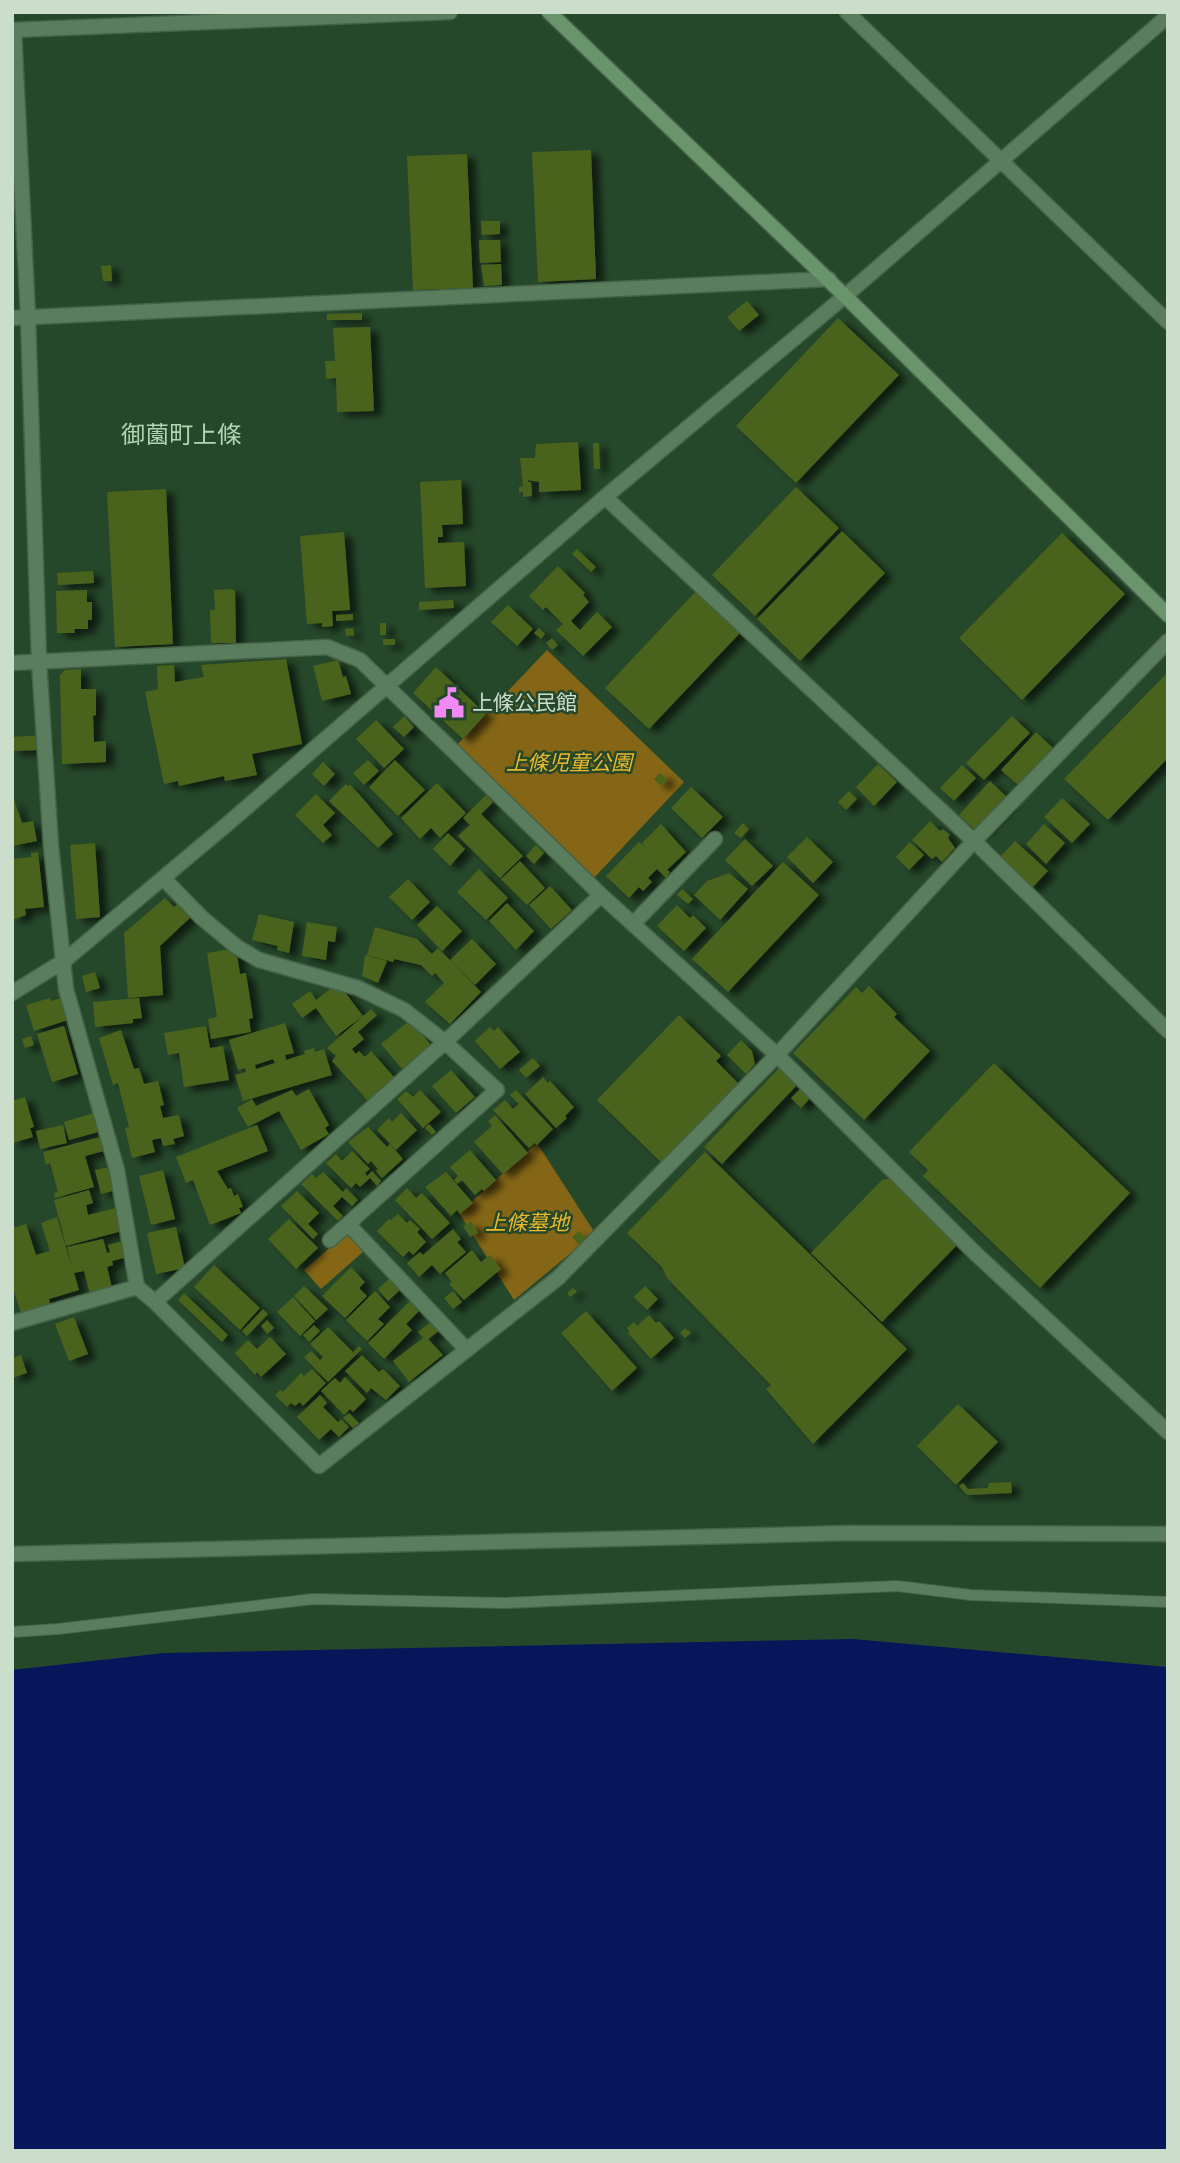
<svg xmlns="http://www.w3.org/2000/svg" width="1180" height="2163" font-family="'Source Serif 4','Noto Sans JP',serif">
  <defs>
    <filter id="shadow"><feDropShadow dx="8" dy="4.5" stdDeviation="3.5" flood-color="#0009"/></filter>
  </defs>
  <rect width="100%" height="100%" fill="#26482a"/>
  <path fill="#846616" d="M547 650 684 782 593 879 455 747Z
    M537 1143 595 1233 514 1300 459 1213Z
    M349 1231 365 1250 321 1289 304 1270Z"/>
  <path fill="#07165b" d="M853 1639 1168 1667V2151H12V1670L164 1653Z"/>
  <path fill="#4a621d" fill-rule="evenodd" filter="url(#shadow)" d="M591 150 596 279 538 282 532 152Z
    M467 154 473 288 413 290 407 156Z
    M481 221H500V234L482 235Z
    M479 240H500L501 262 480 263Z
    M501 264 502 285 484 286 481 265Z
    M111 265 112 281H103L101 266Z
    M747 301 759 315 739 331 727 317Z
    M362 313V320H327V314Z
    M838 318 899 375 796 483 736 426Z
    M370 327 374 411 337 412 336 378 326 379 325 361H335L333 328Z
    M578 442 581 490 539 492V482L528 480V482H531L532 496 523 497V492H519V487L523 486 520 458H535L536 444Z
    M593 443H599L600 469H594Z
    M461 480 463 524 442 525 443 537H438V543L464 542 466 586 425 588 420 482Z
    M796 487 839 528 755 616 712 575Z
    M166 489 173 644 115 647 107 492Z
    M842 531 885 573 800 661 757 619Z
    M344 532 350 610 332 611 333 626 322 627V623L307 624 300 536Z
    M1062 533 1125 594 1022 700 959 638Z
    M577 549 596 567 591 572 572 554Z
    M558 566 585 593 583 595 589 602 571 621 580 630 597 612 612 627 583 656 556 630 563 624 546 607 543 610 529 596Z
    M93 571 94 583 58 585 57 573Z
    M232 589 235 591 236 643H211L210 610H215L214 590Z
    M87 590V602H92V620H88V629H74L75 633H57L56 591Z
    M696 591 740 633 649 729 605 688Z
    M453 600 454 608 419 610V602Z
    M508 605 533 629 517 646 491 622Z
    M353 614V620L336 621V615Z
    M380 623H386V635H380Z
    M353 628 354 635 346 636 345 629Z
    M539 628 545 634 541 639 534 633Z
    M552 638 558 645 552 650 546 643Z
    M383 639H395V645H383Z
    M286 659 302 744 252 754 257 775 225 781 224 776 179 786 178 781 164 784 145 692 158 689 157 666 174 665 175 682 204 677 201 665Z
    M338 660 343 677 346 676 351 694 322 701 313 666Z
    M436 667 486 714 463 739 413 693Z
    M81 669V689H96V715L93 716 94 742 106 741V762L62 764 60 675 65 670Z
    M1168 672V758L1108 820 1064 779Z
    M404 716 414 727 404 737 393 727Z
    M1012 716 1030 733 984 780 966 763Z
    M376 720 404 749 384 768 356 739Z
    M1036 732 1053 748 1018 785 1001 770Z
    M42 735 43 750 12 751V737Z
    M368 760 379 771 364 785 353 773Z
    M395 760 425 790 398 816 369 787Z
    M323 762 335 774 324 786 312 774Z
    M878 764 897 782 874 806 856 787Z
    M962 765 976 778 954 801 940 788Z
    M660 773 668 780 661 786 654 779Z
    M990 781 1010 800 979 833 959 815Z
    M437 783 466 813 440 838 431 828 420 839 401 818Z
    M346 784 348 786 350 785 359 794 393 834 378 848 329 801Z
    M691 787 723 817 702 838 671 808Z
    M849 791 857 799 846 810 838 802Z
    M12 794 22 823 33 821 37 841 12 846Z
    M316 794 335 813 323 825 332 835 323 843 295 815Z
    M486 795 493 802 481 814 523 856 500 878 458 836 470 825 463 818Z
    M1062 798 1090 824 1072 843 1044 817Z
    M930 821 940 831 943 829 950 835 948 838 955 848 942 862 936 856 932 859 912 840Z
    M743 823 749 829 741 838 734 833Z
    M661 824 686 852 667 870 670 872 666 878 657 869 648 878 652 882 643 891 639 887 629 898 606 876 639 842 647 849 642 843Z
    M1044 824 1065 843 1046 864 1026 844Z
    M448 833 465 849 450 866 433 849Z
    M807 837 833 862 813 883 787 857Z
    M745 839 773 866 752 886 725 860Z
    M1015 841 1048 871 1031 889 998 859Z
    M910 842 924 855 909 870 896 857Z
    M95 843 100 917 76 919 70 845Z
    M536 845 544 853 534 864 526 856Z
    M38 852 44 907 25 909 26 915 12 920V859L31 857V853Z
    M520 861 545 888 527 905 501 879Z
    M783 862 819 895 728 992 692 959Z
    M479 869 508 898 486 920 457 892Z
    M729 873 748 889 720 920 694 895 707 881Z
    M408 879 430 902 412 920 389 897Z
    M550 886 572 910 551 929 529 905Z
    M682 889 693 899 688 904 677 895Z
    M165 898 174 907 181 900 194 914 160 946 163 995 128 998 124 933Z
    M507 903 534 931 516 950 489 921Z
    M677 905 690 918 693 915 706 928 684 951 657 926Z
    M437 906 462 931 442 951 417 925Z
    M259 914 294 922 289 953 277 950 278 946 252 940Z
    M307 922 337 927 335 942 328 941 326 960 302 956Z
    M375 927 417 939 432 954 438 948 481 992 450 1024 425 1002 444 983 435 973 432 976 421 965 394 959 393 962 367 955Z
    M472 939 496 964 475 985 450 960Z
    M236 948 240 974 246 973 253 1018 249 1019 251 1032 211 1039 208 1019 217 1017 207 953Z
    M365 955 387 961 378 983 362 976Z
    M95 972 100 988 86 992 82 976Z
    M338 983 363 1016 336 1036 316 1008 302 1018 292 1004 310 991 316 1000Z
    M869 986 897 1014 894 1017 930 1051 864 1120 793 1053 856 987 862 993Z
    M50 998 51 1001 61 998 68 1020 34 1031 26 1005Z
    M139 998 142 1018 133 1019V1023L95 1027 93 1002Z
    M371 1009 377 1015 358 1032 364 1039 352 1049 356 1054 359 1051 365 1057 371 1051 394 1077 368 1101 332 1061 336 1056 327 1048Z
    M679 1015 721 1056 716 1061 739 1084 662 1163 597 1100Z
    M410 1020 431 1045 402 1069 381 1044Z
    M285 1023 294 1053 285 1055 286 1060 305 1054 304 1051 314 1048 315 1052 324 1049 332 1075 243 1101 235 1075 246 1072 245 1068 238 1070 229 1040ZM273 1059 275 1063 256 1069 255 1065Z
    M64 1026 78 1074 52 1082 37 1034Z
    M206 1026 210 1048 223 1046 229 1080 184 1087 179 1053 168 1055 164 1033Z
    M490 1027 494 1031 498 1027 520 1052 500 1069 475 1041Z
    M121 1030 134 1069 139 1068 144 1084 158 1081 164 1105 160 1106 163 1118 179 1115 184 1136 173 1139 175 1144 163 1146 161 1138 152 1140 155 1152 132 1158 125 1128 129 1127 118 1083 113 1085 99 1038Z
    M31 1036 34 1045 25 1048 22 1039Z
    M741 1040 752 1051 755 1064 746 1074 727 1055Z
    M533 1058 540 1066 526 1078 519 1070Z
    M994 1063 1130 1193 1040 1288 923 1176 928 1170 909 1152Z
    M780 1067 798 1084 722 1164 704 1147Z
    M451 1070 475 1097 456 1113 432 1086Z
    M543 1077 548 1083 550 1081 574 1107 565 1116 567 1118 556 1128 525 1094Z
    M802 1087 812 1096 801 1108 791 1098Z
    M309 1089 329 1125 325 1128 329 1134 301 1150 279 1111 248 1127 237 1108 252 1099 256 1106 292 1090 296 1096Z
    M420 1090 441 1112 423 1128 397 1099 406 1091 413 1097Z
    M516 1090 553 1129 537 1145 535 1143 529 1148 493 1110 505 1100 513 1109 519 1104 510 1095Z
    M25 1097 34 1127 30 1128 33 1137 12 1143V1101Z
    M97 1112 102 1131 69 1140 64 1122Z
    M401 1113 417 1130 396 1150 377 1130 389 1118 392 1122Z
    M495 1115 528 1153 503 1174 474 1142 492 1126 488 1121Z
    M429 1124 436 1132 432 1135 425 1128Z
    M63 1125 67 1143 40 1149 36 1131Z
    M257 1125 268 1151 217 1171 228 1189 231 1188 234 1196 238 1194 243 1207 239 1208 241 1213 210 1225 193 1180 186 1183 176 1157Z
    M368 1127 387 1147 390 1144 403 1159 382 1178 376 1171 378 1169 371 1161 368 1164 348 1142Z
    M100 1137 104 1151 85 1156 94 1187 55 1198 54 1193 58 1192 50 1163 46 1165 43 1152Z
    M470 1150 496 1180 484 1191 482 1189 475 1195 462 1180 457 1184 454 1180 458 1176 450 1167Z
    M352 1151 370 1169 365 1173 367 1176 372 1171 381 1181 377 1186 370 1178 360 1187 356 1183 351 1188 326 1163 336 1154 342 1161Z
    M705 1152 907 1349 813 1444 766 1389 771 1385 667 1278 662 1267 627 1233Z
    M110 1167 116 1190 101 1194 95 1170Z
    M163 1170 175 1219 151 1225 139 1176Z
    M323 1172 343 1192 346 1188 358 1200 352 1206 342 1197 333 1206 343 1216 338 1221 301 1184 312 1174 316 1178Z
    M446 1172 473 1203 460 1214 457 1210 451 1216 425 1187Z
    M896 1178 961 1241 882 1322 811 1253 882 1180Z
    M407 1188 416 1198 422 1193 450 1223 432 1239 395 1200Z
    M89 1190 93 1203 86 1205 88 1215 116 1208 115 1203 119 1202 122 1231 66 1246 54 1200Z
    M297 1191 319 1213 308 1224 318 1234 313 1239 281 1206Z
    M398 1214 407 1223 410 1220 420 1229 417 1232 426 1242 413 1255 409 1251 403 1257 377 1231 389 1219 391 1220Z
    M57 1217 72 1267 67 1247 103 1239 107 1253 110 1252 108 1245 127 1240 131 1256 112 1261 113 1265 107 1267 112 1288 90 1294 84 1271 74 1273 79 1290 49 1299 50 1304 21 1313 12 1285V1228L26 1224 36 1255 50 1251 41 1223Z
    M289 1219 318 1248 296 1269 268 1239Z
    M471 1221 478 1233 470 1237 463 1226Z
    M176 1227 185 1268 156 1274 147 1233Z
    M453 1229 461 1239 457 1242 466 1252 440 1274 432 1265 419 1277 407 1263 420 1252 423 1255Z
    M579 1231 587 1240 580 1246 572 1237Z
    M472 1250 481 1262 490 1255 501 1269 464 1300 449 1284 452 1282 445 1273Z
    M214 1265 260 1308 240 1330 194 1287Z
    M351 1267 365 1282 359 1288 367 1296 345 1318 322 1296Z
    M389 1279 400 1290 388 1301 378 1289Z
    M304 1286 328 1309 316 1320 294 1296Z
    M645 1286 658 1299 647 1310 634 1297Z
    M573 1288 577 1292 570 1297 567 1293Z
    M375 1291 390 1307 378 1319 384 1324 367 1341 346 1320Z
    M453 1291 462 1302 453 1309 444 1298Z
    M184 1293 228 1335 222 1342 178 1300Z
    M293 1297 315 1321 300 1336 277 1312Z
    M410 1301 420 1310 406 1324 412 1330 384 1359 368 1343Z
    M263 1309 268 1314 247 1336 242 1331Z
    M586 1311 637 1368 612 1391 561 1333Z
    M649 1315 656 1323 659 1321 674 1338 651 1359 628 1333 630 1332 627 1328 634 1322 637 1326Z
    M74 1317 88 1354 69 1361 55 1324Z
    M267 1320 274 1328 267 1334 261 1326Z
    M432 1321 440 1330 428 1339 443 1355 409 1382 393 1361 423 1338 418 1332Z
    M314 1325 320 1331 309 1342 303 1335Z
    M328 1327 353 1352 359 1346 362 1349 328 1382 304 1357 311 1351 320 1360 323 1357 310 1344Z
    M685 1328 691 1333 685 1338 680 1333Z
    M270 1337 286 1354 261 1377 257 1372 255 1375 235 1353 248 1340 257 1349Z
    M21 1355 27 1373 12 1378V1358Z
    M362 1355 379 1372 383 1369 400 1386 386 1400 371 1388 367 1393 345 1371Z
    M312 1369 326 1383 303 1406 300 1402 295 1406 291 1403 287 1407 275 1395 280 1390 283 1392 301 1373 304 1376Z
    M345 1377 366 1399 353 1412 350 1409 344 1415 321 1391 335 1378 340 1383Z
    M320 1395 327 1403 323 1407 338 1422 341 1419 349 1427 339 1437 331 1429 319 1440 297 1417Z
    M958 1404 998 1442 956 1485 917 1446Z
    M349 1413 359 1423 353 1428 343 1418Z
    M1011 1482 1012 1493 967 1495 959 1486 963 1483 968 1489 988 1488 989 1483Z"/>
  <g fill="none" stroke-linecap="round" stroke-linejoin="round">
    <g stroke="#456349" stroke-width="12">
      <path id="lane" d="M12 1632 58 1629 313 1599 505 1603 897 1586 971 1595 1168 1602"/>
    </g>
    <g stroke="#456349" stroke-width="17">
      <path id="street" d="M847 12 1168 322
        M12 30 450 12
        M14 30 28 317 39 662 51 846 66 989 117 1170 137 1287
        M12 318 829 279
        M605 497 974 841 1168 1031
        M12 663 327 647 360 660 601 895 777 1055 976 1254 1168 1432
        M633 924 715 839
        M12 993 64 961 225 826 605 497 845 296 1168 16
        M330 1240 348 1224
        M155 1302 445 1042 404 1010 358 988 259 960 237 947 202 918 163 878
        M12 1323 137 1287 155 1302 319 1466 558 1278 777 1055 974 841 1168 641
        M467 1350 348 1224 497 1090 445 1042 601 895
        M12 1554 849 1533 1168 1534"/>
    </g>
    <g stroke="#456349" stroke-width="17">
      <path id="secondary" d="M549 12 845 296 1168 615"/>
    </g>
    <use href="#lane" stroke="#5a7e5d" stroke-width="10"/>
    <use href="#street" stroke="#5a7e5d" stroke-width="14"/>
    <use href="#secondary" stroke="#69946c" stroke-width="14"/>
  </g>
  <defs>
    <g id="civic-bare" transform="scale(2.415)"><path d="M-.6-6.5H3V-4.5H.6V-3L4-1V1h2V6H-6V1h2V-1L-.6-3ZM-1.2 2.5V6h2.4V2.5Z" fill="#f18af4" stroke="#26482a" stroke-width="2.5" paint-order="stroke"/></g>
  </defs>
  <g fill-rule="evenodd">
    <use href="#civic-bare" x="449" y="703"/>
  </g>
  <g text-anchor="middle" stroke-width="5" stroke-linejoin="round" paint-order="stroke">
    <g font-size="21" fill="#cbdecc" stroke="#26482a" text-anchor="start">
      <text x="472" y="710">上條公民館</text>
    </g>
    <g font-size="21" font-style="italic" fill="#ebb72c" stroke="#26482a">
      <text x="569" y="770">上條児童公園</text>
      <text x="527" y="1230">上條墓地</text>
    </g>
    <g font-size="24" fill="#afd5b1" stroke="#26482a">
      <text x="181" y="443">御薗町上條</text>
    </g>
  </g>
  <rect width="1180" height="2163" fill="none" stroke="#cbdecc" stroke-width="28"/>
</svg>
